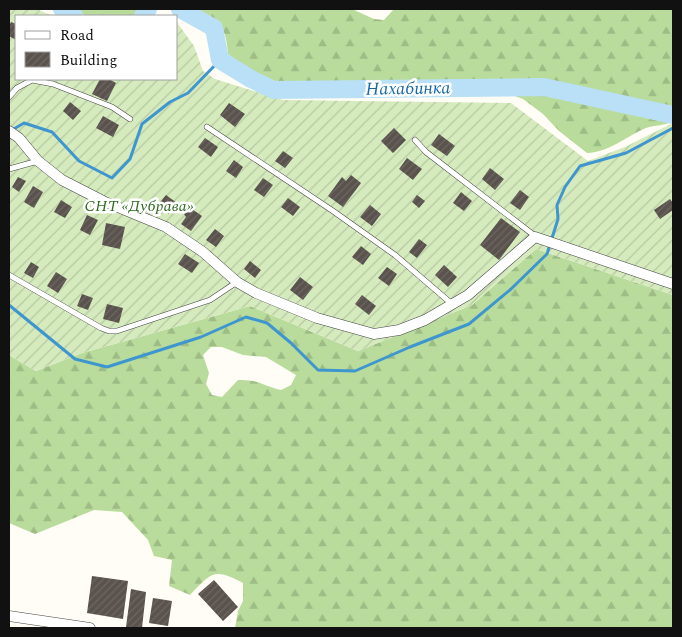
<svg xmlns="http://www.w3.org/2000/svg" width="682" height="637" font-family="Spectral,serif">
  <defs>
    <pattern id="forest-firs" width="22" height="20" patternUnits="userSpaceOnUse" patternTransform="scale(1.25)"><rect width="22" height="20" fill="#b9dc9c"/><path d="M5 1l3.5 6h-7zM16 11l3.5 6h-7z" fill="#9ebc85"/></pattern>
    <pattern id="garden-furrows" width="10" height="10" patternUnits="userSpaceOnUse" patternTransform="scale(1.25)"><rect width="10" height="10" fill="#d5ebbd"/><path d="M-1 1l2-2M0 10L10 0M9 11l2-2" fill="none" stroke="#b6c8a1"/></pattern>
    <pattern id="building-hatch" width="6" height="6" patternUnits="userSpaceOnUse" patternTransform="scale(1.25)"><rect width="6" height="6" fill="#5a524d"/><path d="M-1 1l2-2M0 6l6-6M5 7l2-2" fill="none" stroke="#6d6662"/></pattern>
  </defs>
  <rect width="100%" height="100%" fill="#fffdf5"/>
  <path fill="url(#forest-firs)" fill-rule="evenodd" d="M74 9H139L134 16H86Z
    M194 9H352L374 19 384 20 394 9H673V121C665 126 655 125 646 128 625 137 610 152 587 153L559 131 543 114 523 99 479 83H388L294 87 265 82 255 76 228 54C226 27 220 19 194 9Z
    M536 249 673 295V628H235L238 611 243 601V583C214 568 212 572 190 595L169 586 172 560 154 556 148 540 122 512 94 510 35 534 9 523V355L36 371 82 353 250 306 358 351 472 305ZM211 347H222L243 355 266 357 296 375 291 385 281 390C263 386 258 379 238 380L222 397 212 395 206 384 209 373 203 355Z"/>
  <path fill="url(#garden-furrows)" d="M9 9H37L52 16H16V79H176V21L194 46 203 71 215 79 283 100 511 103 588 161 625 147 673 123V295L536 249 472 305 358 351 250 306 82 353 36 371 9 355Z"/>
  <g fill="none" stroke-linecap="round" stroke-linejoin="round">
    <path stroke="#3f96cf" stroke-width="3" d="M12 130 24 123 52 132 79 161 112 178 130 159 142 124 170 102 188 93 220 60
      M9 305 75 359 107 367 201 337 246 317 267 323 291 343 318 370 355 371 410 347 469 324 511 289 547 254 558 219 557 205 565 187 580 166 626 153 673 128"/>
    <path stroke="#b9e0f7" stroke-width="18" d="M62 9 74 16
      M180 9 214 28 220 60 251 79 274 90 544 87 673 115
      M143 16 148 9"/>
  </g>
  <path fill="url(#building-hatch)" d="M11 22 16 24V40L9 36V26Z
    M100 79H109L116 83 107 101 92 94Z
    M70 102 81 111 73 120 63 111Z
    M229 103 245 114 235 127 220 115Z
    M103 116 119 125 113 137 96 128Z
    M394 128 406 140 393 153 381 141Z
    M439 134 455 146 447 156 431 145Z
    M205 138 218 147 211 157 198 147Z
    M283 151 293 158 285 168 275 161Z
    M407 158 422 169 413 180 399 169Z
    M234 160 243 167 236 178 226 171Z
    M490 168 504 179 495 190 482 179Z
    M351 175 361 183 343 207 328 196 342 177 346 181Z
    M18 177 26 181 19 192 12 187Z
    M263 178 273 185 264 197 254 190Z
    M33 186 43 192 34 208 24 202Z
    M520 190 529 197 520 210 510 203Z
    M461 192 472 201 464 211 453 203Z
    M166 195 177 203 169 214 157 206Z
    M417 195 425 201 419 208 412 202Z
    M288 198 300 207 293 216 281 207Z
    M670 199 673 203V210L660 219 654 210Z
    M61 200 72 207 65 218 54 212Z
    M370 205 381 214 372 226 360 217Z
    M189 207 202 216 191 231 181 224 186 217 184 214Z
    M87 215 98 220 90 235 80 230Z
    M501 218 520 232 499 260 480 245Z
    M106 223 125 227 120 249 102 245Z
    M215 229 224 236 216 247 206 240Z
    M419 239 427 245 417 258 409 252Z
    M361 246 371 254 363 265 352 257Z
    M185 254 199 263 192 273 178 264Z
    M250 261 261 270 255 278 244 269Z
    M31 262 39 267 33 278 24 273Z
    M444 265 457 277 448 287 435 275Z
    M387 267 397 274 389 286 378 278Z
    M56 272 67 279 58 293 47 286Z
    M300 277 313 287 303 300 290 290Z
    M82 294 93 298 88 310 77 306Z
    M362 295 376 306 369 315 355 304Z
    M107 304 123 308 119 323 103 319Z
    M92 576 128 581 123 619 87 613Z
    M214 580 238 607 223 621 198 594Z
    M131 589 146 592 142 628 126 627Z
    M153 598 172 601 168 626 149 623Z"/>
  <g fill="none" stroke-linecap="round" stroke-linejoin="round">
    <g stroke="#444" stroke-width="6">
      <path id="service" d="M9 97 17 88 32 80 53 84 112 107 130 119
        M207 127 333 211 395 255 452 304
        M415 140 426 152 535 236
        M9 169 38 161
        M9 275 101 328 109 331H117L210 300 237 282"/>
    </g>
    <g stroke="#444" stroke-width="11">
      <path id="minor" d="M9 131 19 138 38 161 62 180 103 201 166 227 203 252 237 282 256 293 317 318 374 334 399 330 425 320 468 295 535 237 673 284
        M9 616 90 628"/>
    </g>
    <use href="#service" stroke="#fff" stroke-width="5"/>
    <use href="#minor" stroke="#fff" stroke-width="10"/>
  </g>
  <g text-anchor="middle" stroke-width="5" stroke-linejoin="round" paint-order="stroke">
    <g font-size="16" font-style="italic" fill="#2f6b1f" stroke="#fff">
      <text x="139" y="211">СНТ «Дубрава»</text>
    </g>
    <g font-size="18" font-style="italic" fill="#1768a6" stroke="#fff">
      <text transform="translate(408 88) rotate(-1)" y="6">Нахабинка</text>
    </g>
  </g>
  <rect width="682" height="637" fill="none" stroke="#111111" stroke-width="20"/>
  <rect x="15" y="15" width="162" height="65" fill="#ffffff" stroke="#a0a0a0"/>
  <rect x="25" y="31" width="25" height="8" fill="#ffffff" stroke="#a0a0a0"/>
  <text x="60" y="40" font-size="15" fill="#111111">Road</text>
  <rect x="25" y="52" width="25" height="15" fill="url(#building-hatch)" stroke="#a0a0a0"/>
  <text x="60" y="65" font-size="15" fill="#111111">Building</text>
</svg>
